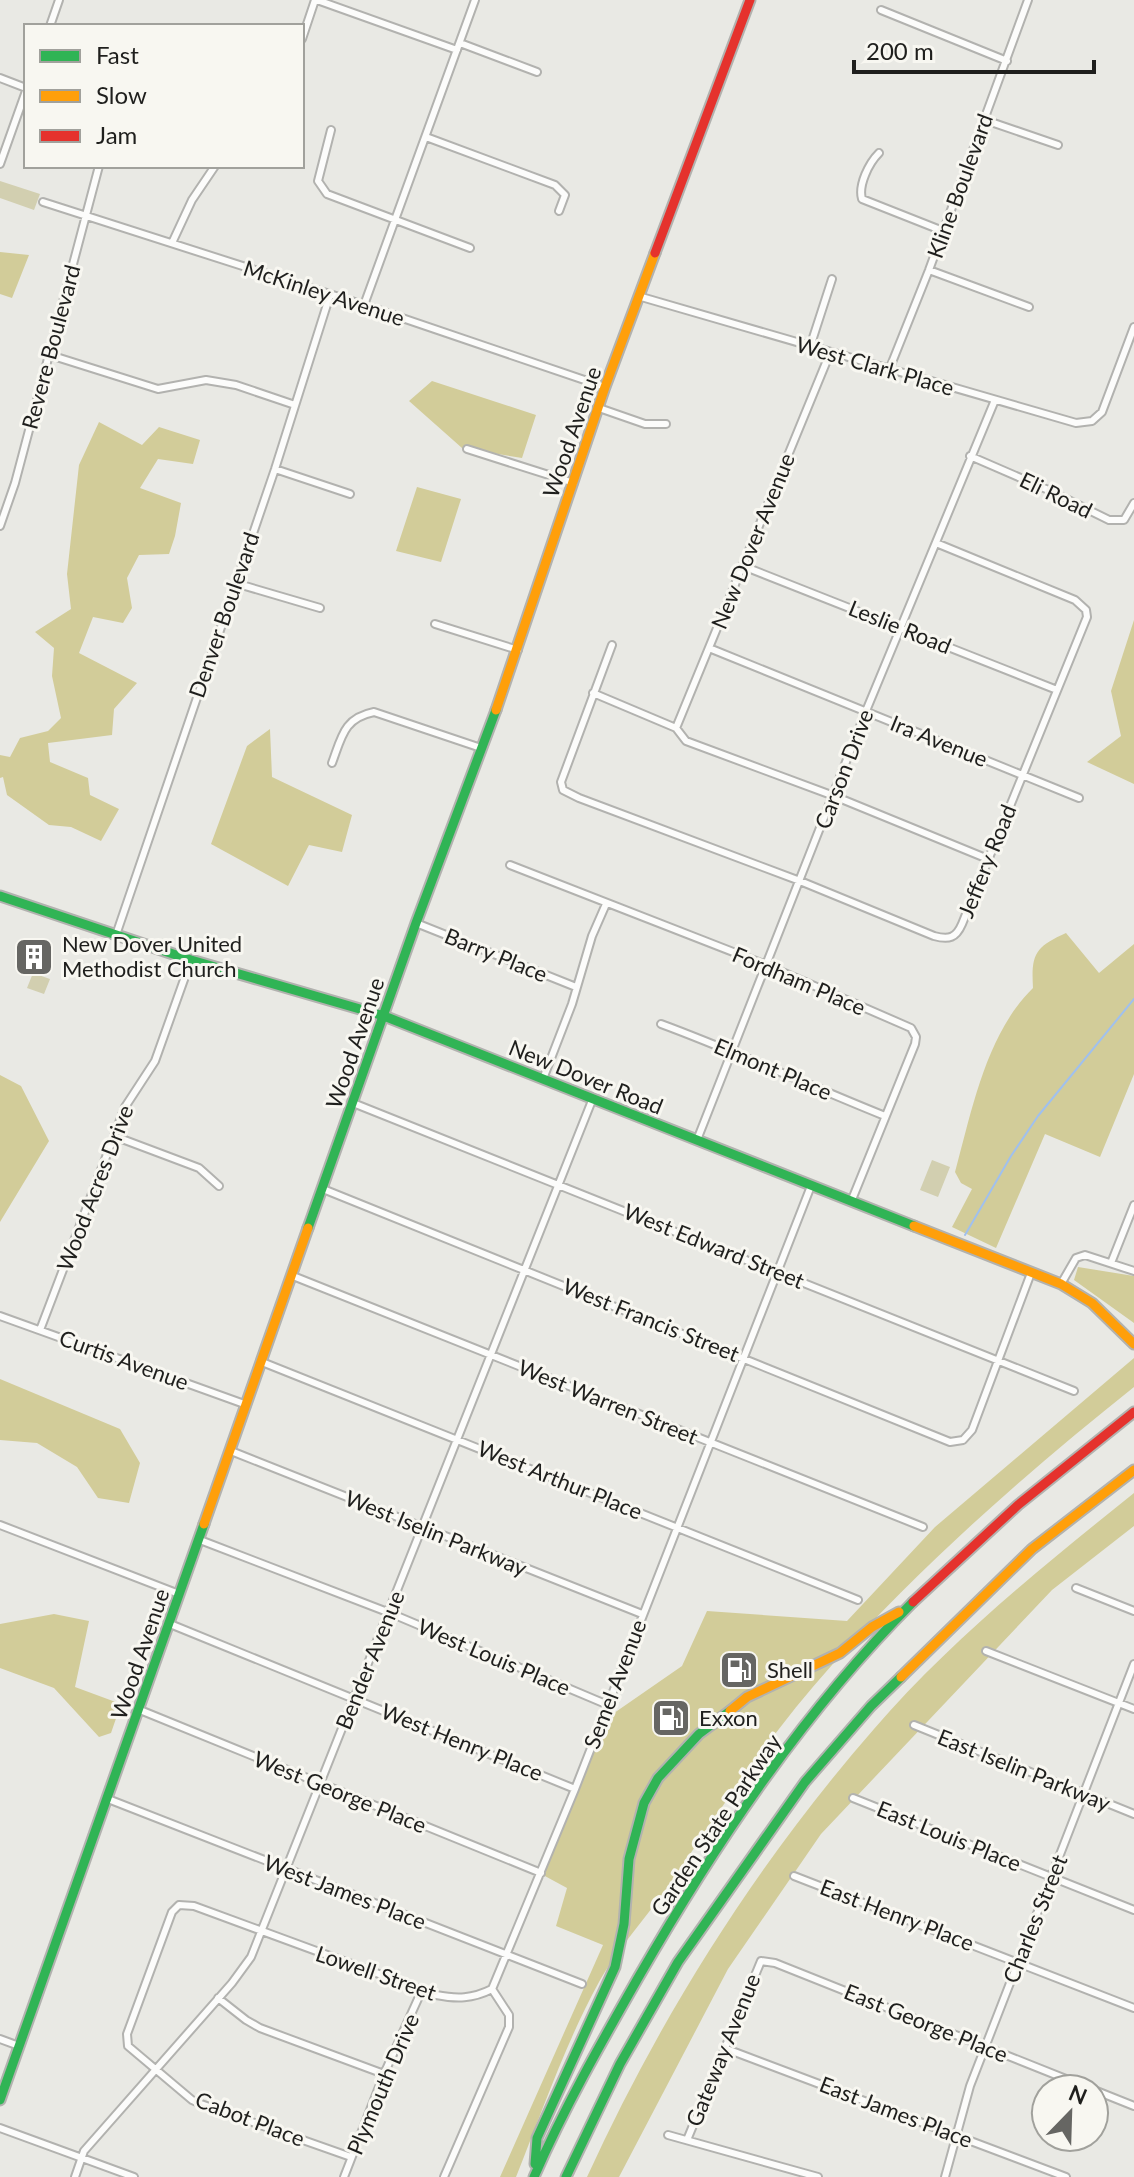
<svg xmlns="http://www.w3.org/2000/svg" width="1134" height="2177" font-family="Lato,sans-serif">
  <rect width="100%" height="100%" fill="#e9e9e4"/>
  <path fill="#d2cfb0" d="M0 181 40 194 34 210 0 198Z
    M33 973 50 979 44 994 27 988Z
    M932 1160 950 1167 938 1197 920 1190Z"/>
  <path fill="#d2cc99" d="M0 252 29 255 12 298 0 294Z
    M432 381 536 415 522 458 462 448 409 401Z
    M99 422 142 445 159 427 200 440 193 464 158 459 140 488 181 503 175 536 169 554 139 555 127 578 132 608 123 623 93 617 79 653 137 683 114 709 112 735 48 743 50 762 88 778 90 795 119 809 101 841 71 827 49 825 7 795 3 777 0 778V755L10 757 20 738 48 731 61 718 52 676 54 648 35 632 71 609 67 574 79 465Z
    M417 487 461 499 441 562 396 551Z
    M1134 620V784L1087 762 1121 736 1111 691Z
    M270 729 272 777 352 815 342 852 309 845 288 886 211 844 247 746Z
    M1066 933 1099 973 1134 944V1074L1100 1157 1045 1134 996 1248 952 1227 972 1189 961 1183 955 1172C972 1110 986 1034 1033 988 1031 954 1035 947 1066 933Z
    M0 1075 21 1086 49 1141 0 1222Z
    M1078 1267 1134 1276V1323L1074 1280Z
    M1134 1358V1387C1026 1473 924 1563 832 1665 771 1733 720 1809 670 1884 648 1915 616 1951 599 1982 565 2044 542 2112 516 2177H500L603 1945 556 1926 567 1888 543 1875 604 1720 682 1666 707 1611 847 1621 935 1527Z
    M0 1379 120 1429 140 1463 129 1503 98 1498 77 1467 37 1443 0 1440Z
    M1134 1493V1526L1052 1590 821 1834 728 1969 619 2177H587C661 2015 757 1863 874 1729 950 1641 1043 1566 1134 1493Z
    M54 1614 89 1621 75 1687 121 1704 111 1733 99 1737 54 1688 0 1668V1624Z"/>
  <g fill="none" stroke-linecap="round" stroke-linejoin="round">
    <path stroke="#a0c0ee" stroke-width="2" d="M965 1235 1011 1156 1038 1116 1134 999"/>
    <g stroke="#b2b2af" stroke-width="10">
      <path id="street" d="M317 0 457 50
        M881 10 1007 61
        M50 26 59 0
        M302 39 315 0
        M460 43 537 72
        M0 78 26 88
        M985 120 1058 145
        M331 130 318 181 327 194 470 248
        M426 137 555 185 565 195 559 211
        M879 153C869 163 858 185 862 199L943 231
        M0 164 26 91
        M43 202 364 305 605 387
        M172 243 192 200 215 166
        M929 270 1029 307
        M638 296 1076 423 1092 421 1102 412 1134 327
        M364 305 475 0
        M810 347 832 279
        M50 355 158 389 206 380 236 385 295 405
        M889 370 929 270 1028 0
        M599 408 645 424H666
        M467 449 574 483
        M970 456 1046 489 1109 520H1124L1134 503
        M275 469 350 494
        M0 526 15 483 99 166
        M743 566 1057 690
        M235 583 320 608
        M435 624 518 650
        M612 645 561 782 563 790 579 798 800 881 934 936C949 940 956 938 962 924L1087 617 1086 610 1075 600 936 543
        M709 648 1079 798
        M593 693 676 728 686 741 834 796 988 859
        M676 728 830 353
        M332 763C342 736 344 718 374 712L481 748
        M510 865 764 964 911 1028 916 1037 915 1044 851 1202
        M416 923 576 987
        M116 935 275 469 330 295
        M661 1024C737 1052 810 1086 885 1116
        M543 1079 572 1004 592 936 606 904
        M353 1103 1074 1391
        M114 1136 199 1168 219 1186
        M697 1140 866 711 995 400
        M323 1189 950 1442 963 1440 972 1430 1031 1273
        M1111 1263 1134 1205
        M293 1276 923 1527
        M1061 1284 1076 1258 1085 1255 1134 1271
        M0 1316 247 1405
        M40 1330 125 1107 155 1061 191 960
        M262 1362 858 1600
        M231 1451 642 1614
        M0 1525 179 1594
        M200 1540 390 1613 608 1705
        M1076 1588 1134 1611
        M170 1624 575 1789
        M986 1651 1134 1709
        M140 1710 541 1873
        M914 1725 1134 1814
        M853 1798 1134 1910
        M108 1799 582 1984
        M794 1876 1134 2008
        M492 1989 575 1789 811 1186
        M218 1998 246 2020 260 2028 384 2074
        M0 2039 19 2046
        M724 2048 1066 2177
        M1094 2090 1134 2106
        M0 2128 134 2177
        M668 2135 818 2177
        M687 2140 761 1961 775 1963 1091 2089
        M351 2157 201 2104 192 2100 128 2046 127 2034 172 1912 179 1905 194 1906 436 1995C457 1999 472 1999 492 1989
        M75 2177 84 2151 232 1983 251 1957 593 1098
        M344 2177 384 2074 422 1990
        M444 2177 509 2027V2015L492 1989
        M945 2177 970 2086 1134 1664"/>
    </g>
    <g stroke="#b2b2af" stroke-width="13">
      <path id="fast" d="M0 896 191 960 384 1016 914 1226
        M308 1228 416 923 496 710
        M0 2100 204 1524
        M535 2164 537 2138 615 1967 624 1924 629 1859 644 1803 658 1778 699 1734 730 1711
        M534 2177C564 2108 601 2043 638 1978 715 1844 803 1712 913 1602
        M566 2177 620 2064 678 1962 805 1782 871 1706 901 1677"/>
    </g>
    <g stroke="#b2b2af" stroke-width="13">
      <path id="slow" d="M496 710 605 387 655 253
        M914 1226 1061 1284 1092 1303 1134 1344
        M204 1524 308 1228
        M901 1677 1032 1549 1134 1470
        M730 1711 747 1697 840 1653 872 1627 899 1612"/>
    </g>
    <g stroke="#b2b2af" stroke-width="13">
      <path id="jam" d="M655 253 750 0
        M913 1602 1018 1505 1134 1412"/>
    </g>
    <use href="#street" stroke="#fcfcfb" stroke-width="6"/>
    <use href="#fast" stroke="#30b455" stroke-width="9"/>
    <use href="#slow" stroke="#ff9f0a" stroke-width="9"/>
    <use href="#jam" stroke="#e5322d" stroke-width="9"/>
  </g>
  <defs>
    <g id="building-square" transform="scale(2)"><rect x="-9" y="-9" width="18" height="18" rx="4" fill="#666663" stroke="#f8f7f1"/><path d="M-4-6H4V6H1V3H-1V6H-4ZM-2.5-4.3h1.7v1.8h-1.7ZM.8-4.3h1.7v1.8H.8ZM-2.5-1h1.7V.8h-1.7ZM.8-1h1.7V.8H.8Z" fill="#fff"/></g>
    <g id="fuel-square" transform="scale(2)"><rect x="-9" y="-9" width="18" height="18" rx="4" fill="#666663" stroke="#f8f7f1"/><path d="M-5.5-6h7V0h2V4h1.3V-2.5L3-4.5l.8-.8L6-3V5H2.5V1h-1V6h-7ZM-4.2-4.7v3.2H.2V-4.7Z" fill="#fff"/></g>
  </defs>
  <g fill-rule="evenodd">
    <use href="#building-square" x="34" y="957"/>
    <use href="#fuel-square" x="739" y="1670"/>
    <use href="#fuel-square" x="671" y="1718"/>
  </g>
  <g text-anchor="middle" stroke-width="6" stroke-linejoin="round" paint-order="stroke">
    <g font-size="22" fill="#1f1f1d" stroke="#f8f7f1">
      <text transform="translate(960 186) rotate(-70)" y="8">Kline Boulevard</text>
      <text transform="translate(324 293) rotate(18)" y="8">McKinley Avenue</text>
      <text transform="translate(51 347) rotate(-75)" y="8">Revere Boulevard</text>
      <text transform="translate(875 366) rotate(16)" y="8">West Clark Place</text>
      <text transform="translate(572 432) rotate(-71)" y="8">Wood Avenue</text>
      <text transform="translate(1056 495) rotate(26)" y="8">Eli Road</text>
      <text transform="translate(753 541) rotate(-68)" y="8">New Dover Avenue</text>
      <text transform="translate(224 615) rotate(-71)" y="8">Denver Boulevard</text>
      <text transform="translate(900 627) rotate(22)" y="8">Leslie Road</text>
      <text transform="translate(939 741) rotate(22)" y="8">Ira Avenue</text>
      <text transform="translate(844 769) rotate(-69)" y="8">Carson Drive</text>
      <text transform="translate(987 861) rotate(-68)" y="8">Jeffery Road</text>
      <text transform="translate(496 955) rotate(22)" y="8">Barry Place</text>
      <text transform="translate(799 981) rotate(23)" y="8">Fordham Place</text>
      <text transform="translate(355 1043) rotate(-71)" y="8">Wood Avenue</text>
      <text transform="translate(773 1069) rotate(23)" y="8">Elmont Place</text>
      <text transform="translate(586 1077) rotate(22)" y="8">New Dover Road</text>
      <text transform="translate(95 1188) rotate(-69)" y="8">Wood Acres Drive</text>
      <text transform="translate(714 1246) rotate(22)" y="8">West Edward Street</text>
      <text transform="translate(651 1320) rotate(22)" y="8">West Francis Street</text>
      <text transform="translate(124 1360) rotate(20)" y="8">Curtis Avenue</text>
      <text transform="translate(608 1402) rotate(22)" y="8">West Warren Street</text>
      <text transform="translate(560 1480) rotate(22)" y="8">West Arthur Place</text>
      <text transform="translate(436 1533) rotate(22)" y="8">West Iselin Parkway</text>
      <text transform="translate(140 1654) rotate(-71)" y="8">Wood Avenue</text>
      <text transform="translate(494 1657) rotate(23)" y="8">West Louis Place</text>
      <text transform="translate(370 1660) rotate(-68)" y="8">Bender Avenue</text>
      <text transform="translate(615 1684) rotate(-69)" y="8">Semel Avenue</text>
      <text transform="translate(462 1742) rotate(22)" y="8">West Henry Place</text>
      <text transform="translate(1024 1770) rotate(22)" y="8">East Iselin Parkway</text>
      <text transform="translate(340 1792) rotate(22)" y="8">West George Place</text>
      <text transform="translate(716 1825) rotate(-56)" y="8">Garden State Parkway</text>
      <text transform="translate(949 1836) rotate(22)" y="8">East Louis Place</text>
      <text transform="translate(345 1892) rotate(21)" y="8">West James Place</text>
      <text transform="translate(897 1915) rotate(21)" y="8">East Henry Place</text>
      <text transform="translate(1035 1919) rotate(-68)" y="8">Charles Street</text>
      <text transform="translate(376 1973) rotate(19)" y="8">Lowell Street</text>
      <text transform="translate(926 2023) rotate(22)" y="8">East George Place</text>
      <text transform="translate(723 2050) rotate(-68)" y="8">Gateway Avenue</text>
      <text transform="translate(383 2084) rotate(-67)" y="8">Plymouth Drive</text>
      <text transform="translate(896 2112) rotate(21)" y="8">East James Place</text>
      <text transform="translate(250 2119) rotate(21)" y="8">Cabot Place</text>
    </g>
    <g font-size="22" fill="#1f1f1d" stroke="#f8f7f1" text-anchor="start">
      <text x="62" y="952">New Dover United<tspan x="62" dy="25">Methodist Church</tspan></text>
      <text x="767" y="1678">Shell</text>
      <text x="699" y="1726">Exxon</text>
    </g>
  </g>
  <rect x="24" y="24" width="280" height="144" fill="#f8f7f1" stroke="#a1a19c" stroke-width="2"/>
  <rect x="40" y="50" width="40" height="12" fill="#30b455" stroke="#a1a19c" stroke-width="2"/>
  <text x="96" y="64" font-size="24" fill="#1f1f1d">Fast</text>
  <rect x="40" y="90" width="40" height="12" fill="#ff9f0a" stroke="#a1a19c" stroke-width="2"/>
  <text x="96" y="104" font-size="24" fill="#1f1f1d">Slow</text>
  <rect x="40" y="130" width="40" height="12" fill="#e5322d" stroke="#a1a19c" stroke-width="2"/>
  <text x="96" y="144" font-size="24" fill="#1f1f1d">Jam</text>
  <g transform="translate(1070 2113) rotate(23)"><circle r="38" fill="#f8f7f1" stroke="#a1a19c" stroke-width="2"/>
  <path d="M0-6L14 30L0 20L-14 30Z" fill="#666663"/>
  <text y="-12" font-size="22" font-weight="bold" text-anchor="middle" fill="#1f1f1d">N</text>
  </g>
  <path d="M854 60v12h240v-12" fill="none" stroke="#1f1f1d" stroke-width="4"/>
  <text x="866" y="60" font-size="24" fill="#1f1f1d" stroke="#f8f7f1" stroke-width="6" paint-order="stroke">200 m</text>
</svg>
